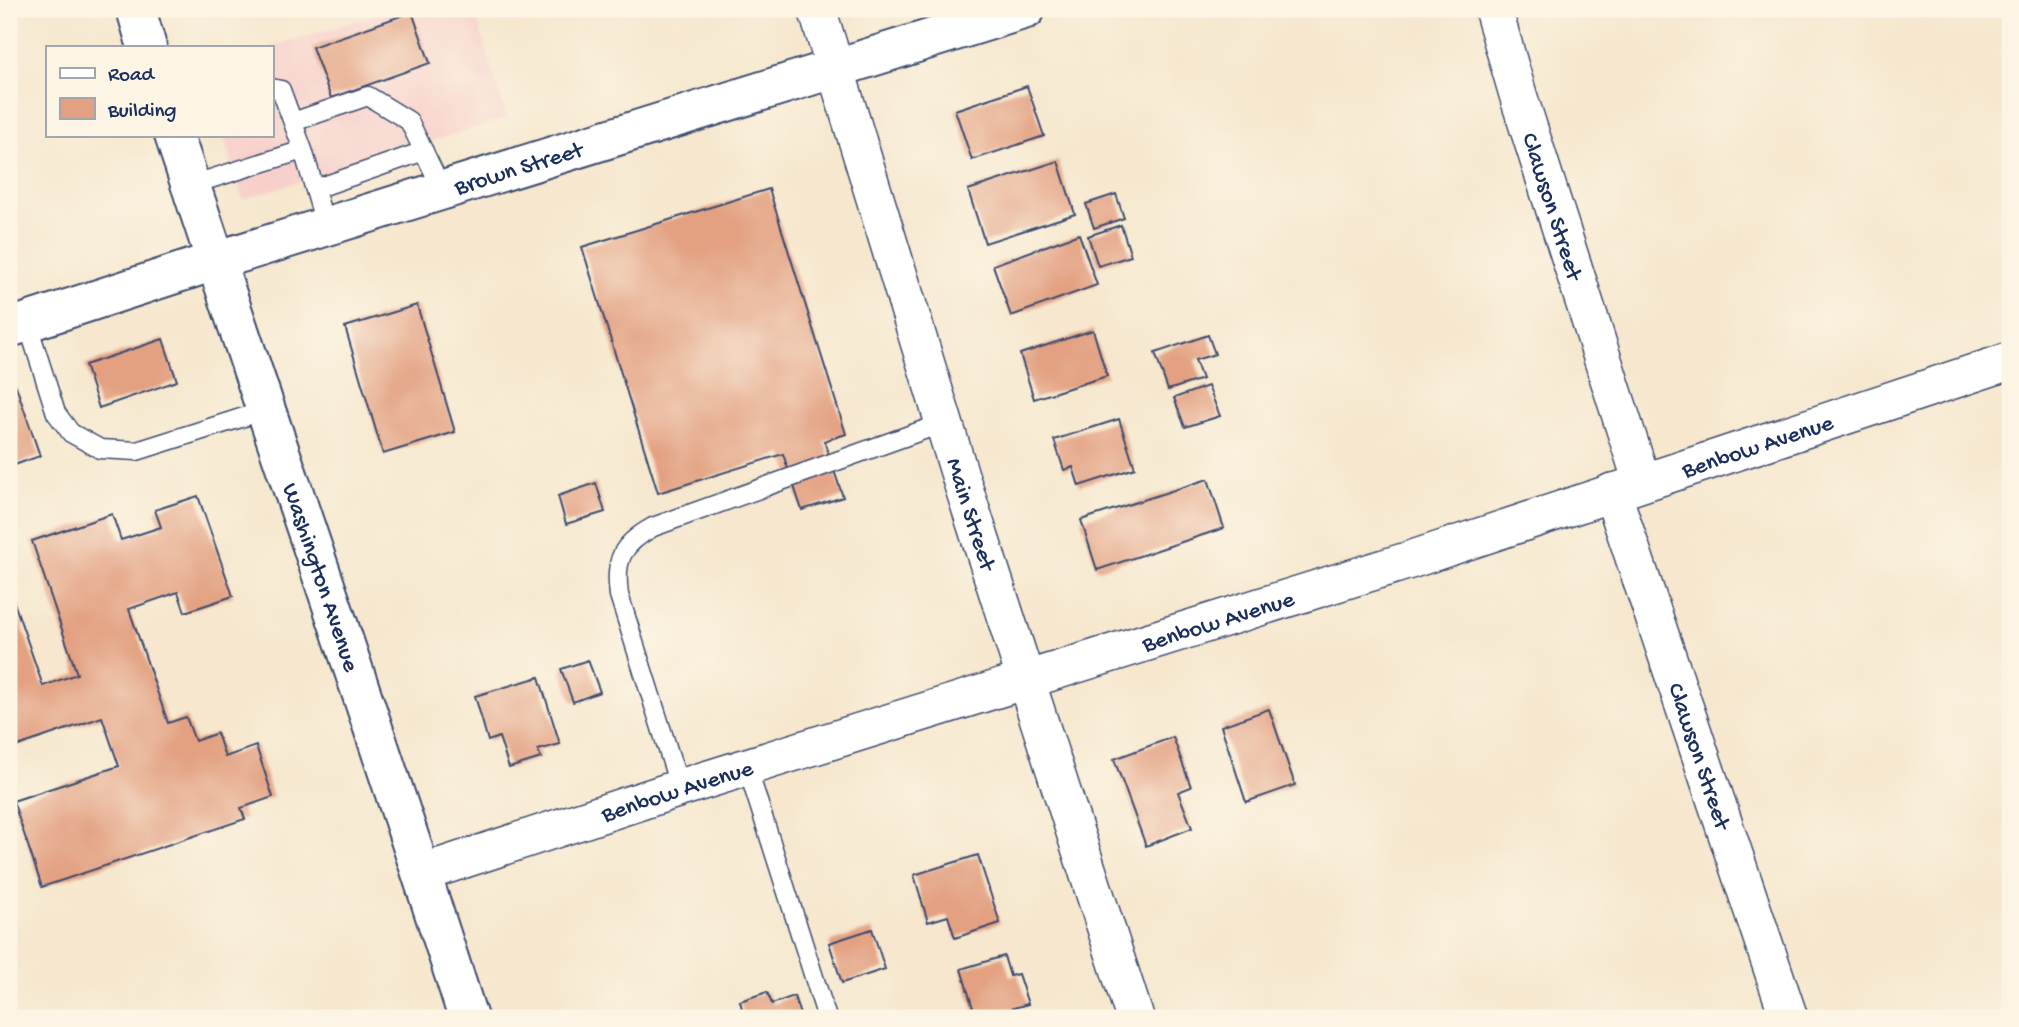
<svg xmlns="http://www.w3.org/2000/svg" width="2019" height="1027" font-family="'Gochi Hand',sans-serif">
  <rect width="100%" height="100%" fill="#fcf5e5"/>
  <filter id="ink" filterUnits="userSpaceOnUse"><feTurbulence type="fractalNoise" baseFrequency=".0143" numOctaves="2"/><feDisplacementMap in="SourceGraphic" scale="14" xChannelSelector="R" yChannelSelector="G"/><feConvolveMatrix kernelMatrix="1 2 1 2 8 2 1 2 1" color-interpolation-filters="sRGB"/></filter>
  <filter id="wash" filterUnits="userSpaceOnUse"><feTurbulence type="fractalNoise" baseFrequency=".00686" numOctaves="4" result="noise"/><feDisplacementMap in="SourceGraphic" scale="28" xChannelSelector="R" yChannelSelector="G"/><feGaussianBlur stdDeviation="1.57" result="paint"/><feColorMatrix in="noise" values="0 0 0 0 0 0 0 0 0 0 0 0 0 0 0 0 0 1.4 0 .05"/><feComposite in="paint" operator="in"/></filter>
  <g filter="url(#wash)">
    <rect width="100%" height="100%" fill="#f6e7ce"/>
    <path fill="#f7d0cb" d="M396 9H474L507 118 243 199 223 135H271L270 47Z"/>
    <g id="blocks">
      <path fill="#e3a182" d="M412 12 430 63 331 98 312 47Z
        M1027 86 1044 136 972 160 955 110Z
        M1058 161 1075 214 985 243 968 190Z
        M769 189 846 434 824 441 843 497 802 510 783 454 658 493 582 247Z
        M1116 194 1124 218 1094 228 1086 204Z
        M1121 225 1131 256 1098 266 1088 236Z
        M1079 234 1097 285 1011 316 993 265Z
        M417 305 455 432 383 454 345 327Z
        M1093 330 1107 376 1034 399 1020 354Z
        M1208 335 1215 354 1195 360 1202 379 1168 390 1155 353Z
        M163 339 177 381 99 408 85 365Z
        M16 386 40 456 9 467V388Z
        M1208 386 1220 416 1185 427 1174 398Z
        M1119 419 1135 468 1079 486 1073 467 1064 470 1054 440Z
        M1208 479 1224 528 1097 570 1081 520Z
        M596 483 605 512 566 524 558 496Z
        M198 496 233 596 185 612 178 592 129 609 168 723 186 717 195 741 217 733 225 757 256 746 273 797 241 808 245 819 42 887 13 801 119 766 102 717 9 749V588L43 686 77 674 32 541 112 514 121 540 161 527 155 510Z
        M588 660 600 692 573 702 561 669Z
        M539 677 560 744 538 750 541 758 509 768 499 737 488 741 475 696Z
        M1269 709 1295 785 1246 802 1221 726Z
        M1173 737 1191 787 1178 792 1192 828 1146 846 1114 759Z
        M978 855 1000 923 955 938 948 916 928 922 914 875Z
        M872 929 885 969 842 983 829 943Z
        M1004 956 1010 976 1018 974 1028 1004 976 1018 961 969Z
        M767 992 772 1004 794 996 801 1018H729L743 1013 740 1001Z"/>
    </g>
  </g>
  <g filter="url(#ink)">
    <use href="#blocks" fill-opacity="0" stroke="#3c4b6f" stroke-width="2"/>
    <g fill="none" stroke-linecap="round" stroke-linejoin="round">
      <g stroke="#3c4b6f" stroke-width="21">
        <path id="lane" d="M271 88 281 90 303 150
          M293 122 368 96 409 121 443 191
          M191 185 303 150 326 227
          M315 189 424 151
          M27 322 56 413 71 433 100 449 137 451 266 410
          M747 767 827 1018
          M680 788 619 595C614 559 622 544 653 527L943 423"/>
      </g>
      <g stroke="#3c4b6f" stroke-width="40">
        <g id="street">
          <path id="s1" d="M817 9 963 485 1135 1018"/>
          <path id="s2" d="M1493 9 1519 98 1642 482"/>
          <path id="s3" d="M1612 492 1789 1018"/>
          <path id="s4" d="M422 873 680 788 1410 560 2010 361"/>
        </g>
      </g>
      <g stroke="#3c4b6f" stroke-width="42">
        <g id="secondary">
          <path d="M136 9 147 47"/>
          <path id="s5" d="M174 135C271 430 374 722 468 1018"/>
          <path id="s6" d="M9 328 215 261 1026 9"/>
        </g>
      </g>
      <use href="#lane" stroke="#fff" stroke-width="18"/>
      <use href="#street" stroke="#fff" stroke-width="37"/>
      <use href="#secondary" stroke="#fff" stroke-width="38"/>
    </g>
  </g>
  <g text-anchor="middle" stroke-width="6" stroke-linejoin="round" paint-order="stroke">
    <g font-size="24" fill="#1b2f5e" stroke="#fcf5e5">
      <text dy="8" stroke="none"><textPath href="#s6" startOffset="534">Brown Street</textPath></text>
      <text dy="8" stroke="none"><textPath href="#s2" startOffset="206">Clawson Street</textPath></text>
      <text dy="8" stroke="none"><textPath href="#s4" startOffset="1402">Benbow Avenue</textPath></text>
      <text dy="8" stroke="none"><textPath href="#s1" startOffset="528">Main Street</textPath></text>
      <text dy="8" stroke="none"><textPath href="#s5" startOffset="466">Washington Avenue</textPath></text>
      <text dy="8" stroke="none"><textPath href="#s4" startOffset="835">Benbow Avenue</textPath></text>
      <text dy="8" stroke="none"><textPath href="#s3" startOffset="278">Clawson Street</textPath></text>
      <text dy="8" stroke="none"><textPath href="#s4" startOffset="268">Benbow Avenue</textPath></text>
    </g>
  </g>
  <rect width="2019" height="1027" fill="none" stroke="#fcf5e5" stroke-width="35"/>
  <rect x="46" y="46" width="228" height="91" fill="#fcf5e5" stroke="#a2a6af" stroke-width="2"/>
  <rect x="60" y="68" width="35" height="10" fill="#ffffff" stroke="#a2a6af" stroke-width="2"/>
  <text x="108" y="80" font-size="21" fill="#1b2f5e">Road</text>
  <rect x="60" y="98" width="35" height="21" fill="#e3a182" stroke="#a2a6af" stroke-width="2"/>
  <text x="108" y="116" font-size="21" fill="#1b2f5e">Building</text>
</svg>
